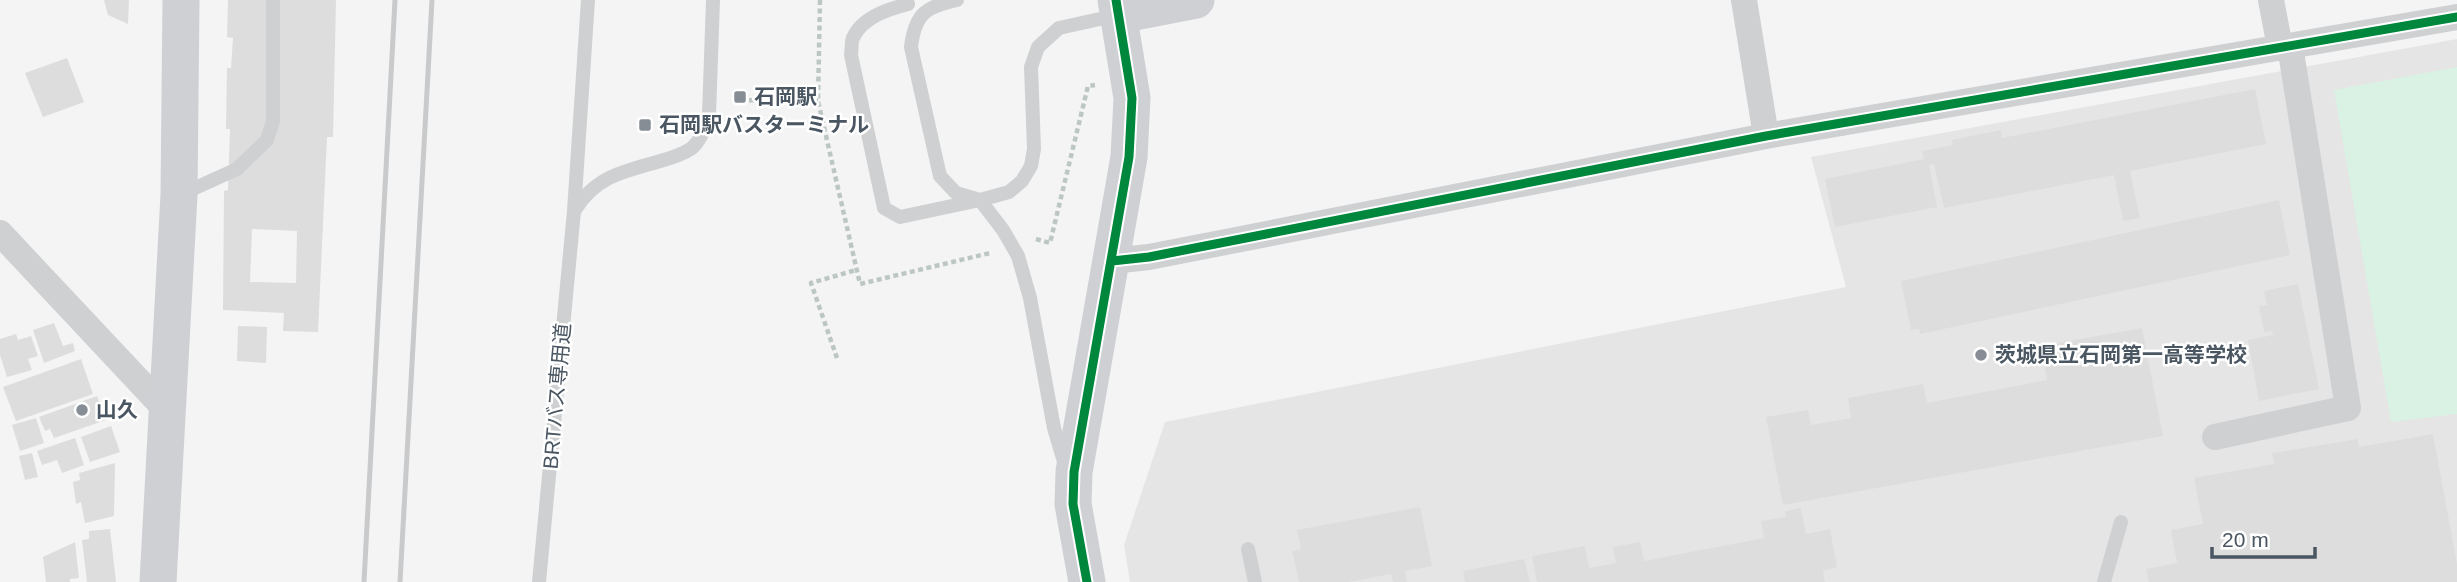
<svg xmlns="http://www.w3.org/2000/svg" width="2457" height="582" font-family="Arial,'Noto Sans JP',sans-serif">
  <rect width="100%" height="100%" fill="#f4f4f4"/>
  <path fill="#e6e5e6" d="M2457 39V582H1130L1124 545 1165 422 1846 287 1811 157Z"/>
  <path fill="#d9f2e3" d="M2457 67V414L2391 422 2334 90Z"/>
  <path fill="#ddddde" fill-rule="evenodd" d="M104 0H129L128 24 108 15Z
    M228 0H336L333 137H327L318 332 283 331 284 313 223 310 224 191 228 190 230 129H226L227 68H231L233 38 227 37ZM252 229 297 231 296 283 250 282Z
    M67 58 84 102 43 117 25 73Z
    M2255 89 2266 144 2130 171 2140 218 2123 221 2114 175 1944 208 1934 164 1929 165 1937 207 1835 227 1825 179 1924 159 1922 151 1953 145 1952 140 2001 130 2002 138Z
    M2279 200 2290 255 1920 334 1919 329 1911 330 1901 281Z
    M2298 284 2319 389 2259 401 2248 340 2273 335 2272 331 2264 332 2259 306 2267 305 2264 291Z
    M54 323 63 346 73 343 75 351 44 363 33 330Z
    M238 326 267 327 266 363 237 361Z
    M2142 328 2163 436 1783 505 1766 417 1808 410 1811 425 1851 418 1848 398 1923 384 1927 403 2047 380 2041 346Z
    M16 334 18 340 31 336 38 356 28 359 32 370 7 377 0 355V339Z
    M81 359 93 394 16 421 3 387Z
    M97 396 106 420 54 438 50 429 45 431 39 417Z
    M36 418 44 443 20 451 12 425Z
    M111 426 120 452 90 462 81 437Z
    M2433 434 2457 564V582H2149L2146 569 2177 563 2171 530 2203 524 2194 478 2274 464 2272 453 2358 439 2359 447Z
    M75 438 84 465 62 473 57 460 42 465 37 451Z
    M32 453 38 477 25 480 19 456Z
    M115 463 114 516 85 523 81 502 76 504 73 482 80 480 79 473Z
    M1420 507 1432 566 1405 571 1407 582H1393L1391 574 1349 582H1299L1292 551 1301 549 1297 530Z
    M1801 508 1806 534 1830 529 1837 567 1823 571 1825 582H1537L1532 556 1585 546 1589 568 1616 563 1613 547 1640 542 1644 561 1764 538 1761 521 1786 517 1785 511Z
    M110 529 116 582H87L82 540 89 539V531Z
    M75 542 79 578 70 579V582H46L43 557Z
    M1524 559 1530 582H1465L1463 571Z"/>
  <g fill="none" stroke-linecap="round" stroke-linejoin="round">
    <path stroke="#bcc7c4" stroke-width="4.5" stroke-dasharray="5 3.5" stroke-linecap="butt" d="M820 0 818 101 860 284 990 253
      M732 100 818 101
      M1036 239 1050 243 1088 86 1095 85
      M837 358 811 283 856 270"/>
    <path stroke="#ced0d2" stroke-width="14" d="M957 0C925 7 915 14 911 47L940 176 956 193 980 200 1009 192 1022 181 1031 166 1034 149 1031 67 1038 47 1059 28 1118 15
      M908 4C889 9 862 17 853 38 851 42 852 50 851 55L884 208 900 217 980 200 1003 230 1018 256 1030 298 1054 428 1065 465
      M182 194 237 169 267 140 273 121V0
      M575 210C594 178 623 171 657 162 668 159 682 155 692 148 701 140 706 126 709 115L713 0
      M1248 549 1255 582
      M539 582 574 211 588 0
      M2104 582 2121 522"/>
    <path stroke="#ced0d2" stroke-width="26" d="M1744 0 1766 136
      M2271 0 2280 47
      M0 233 168 412
      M1112 261 1149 257 1766 136 2457 17
      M2215 437 2348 408 2290 46"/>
    <path stroke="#ced0d4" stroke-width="37" d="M1119 15 1196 0
      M158 582 179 195 181 0
      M1087 582 1073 504 1074 472 1129 157 1132 98 1116 0"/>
    <path stroke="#c9cacc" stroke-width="5" d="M364 582 395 0
      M400 582 432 0"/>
    <g stroke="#fff" stroke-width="13">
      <path id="cycleway" d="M1112 261 1149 257 1766 136 2457 17
        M1087 582 1073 504 1074 472 1129 157 1132 98 1116 0"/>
    </g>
    <use href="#cycleway" stroke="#00873e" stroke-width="9"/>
  </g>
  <g fill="#868d94" stroke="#fff" stroke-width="2.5">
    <rect x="733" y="90" width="14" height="14" rx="3.5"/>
    <rect x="638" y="118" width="14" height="14" rx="3.5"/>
    <circle cx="1981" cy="355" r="7"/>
    <circle cx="82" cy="410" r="7"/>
  </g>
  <g text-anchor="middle" stroke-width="5" stroke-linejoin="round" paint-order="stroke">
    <g font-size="21" font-weight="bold" fill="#4a5661" stroke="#fff" text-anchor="start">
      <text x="754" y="104">石岡駅</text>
      <text x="659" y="132">石岡駅バスターミナル</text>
      <text x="1995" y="362">茨城県立石岡第一高等学校</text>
      <text x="96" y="417">山久</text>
    </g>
    <g font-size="21" fill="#4a5661" stroke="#fff">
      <text transform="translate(557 396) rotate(-85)" y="7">BRTバス専用道</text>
    </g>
  </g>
  <path d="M2212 547v10h103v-10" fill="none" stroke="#4a5661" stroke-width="3.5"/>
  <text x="2222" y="547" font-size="21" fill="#4a5661" stroke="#ffffff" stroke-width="5" paint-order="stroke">20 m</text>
</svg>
